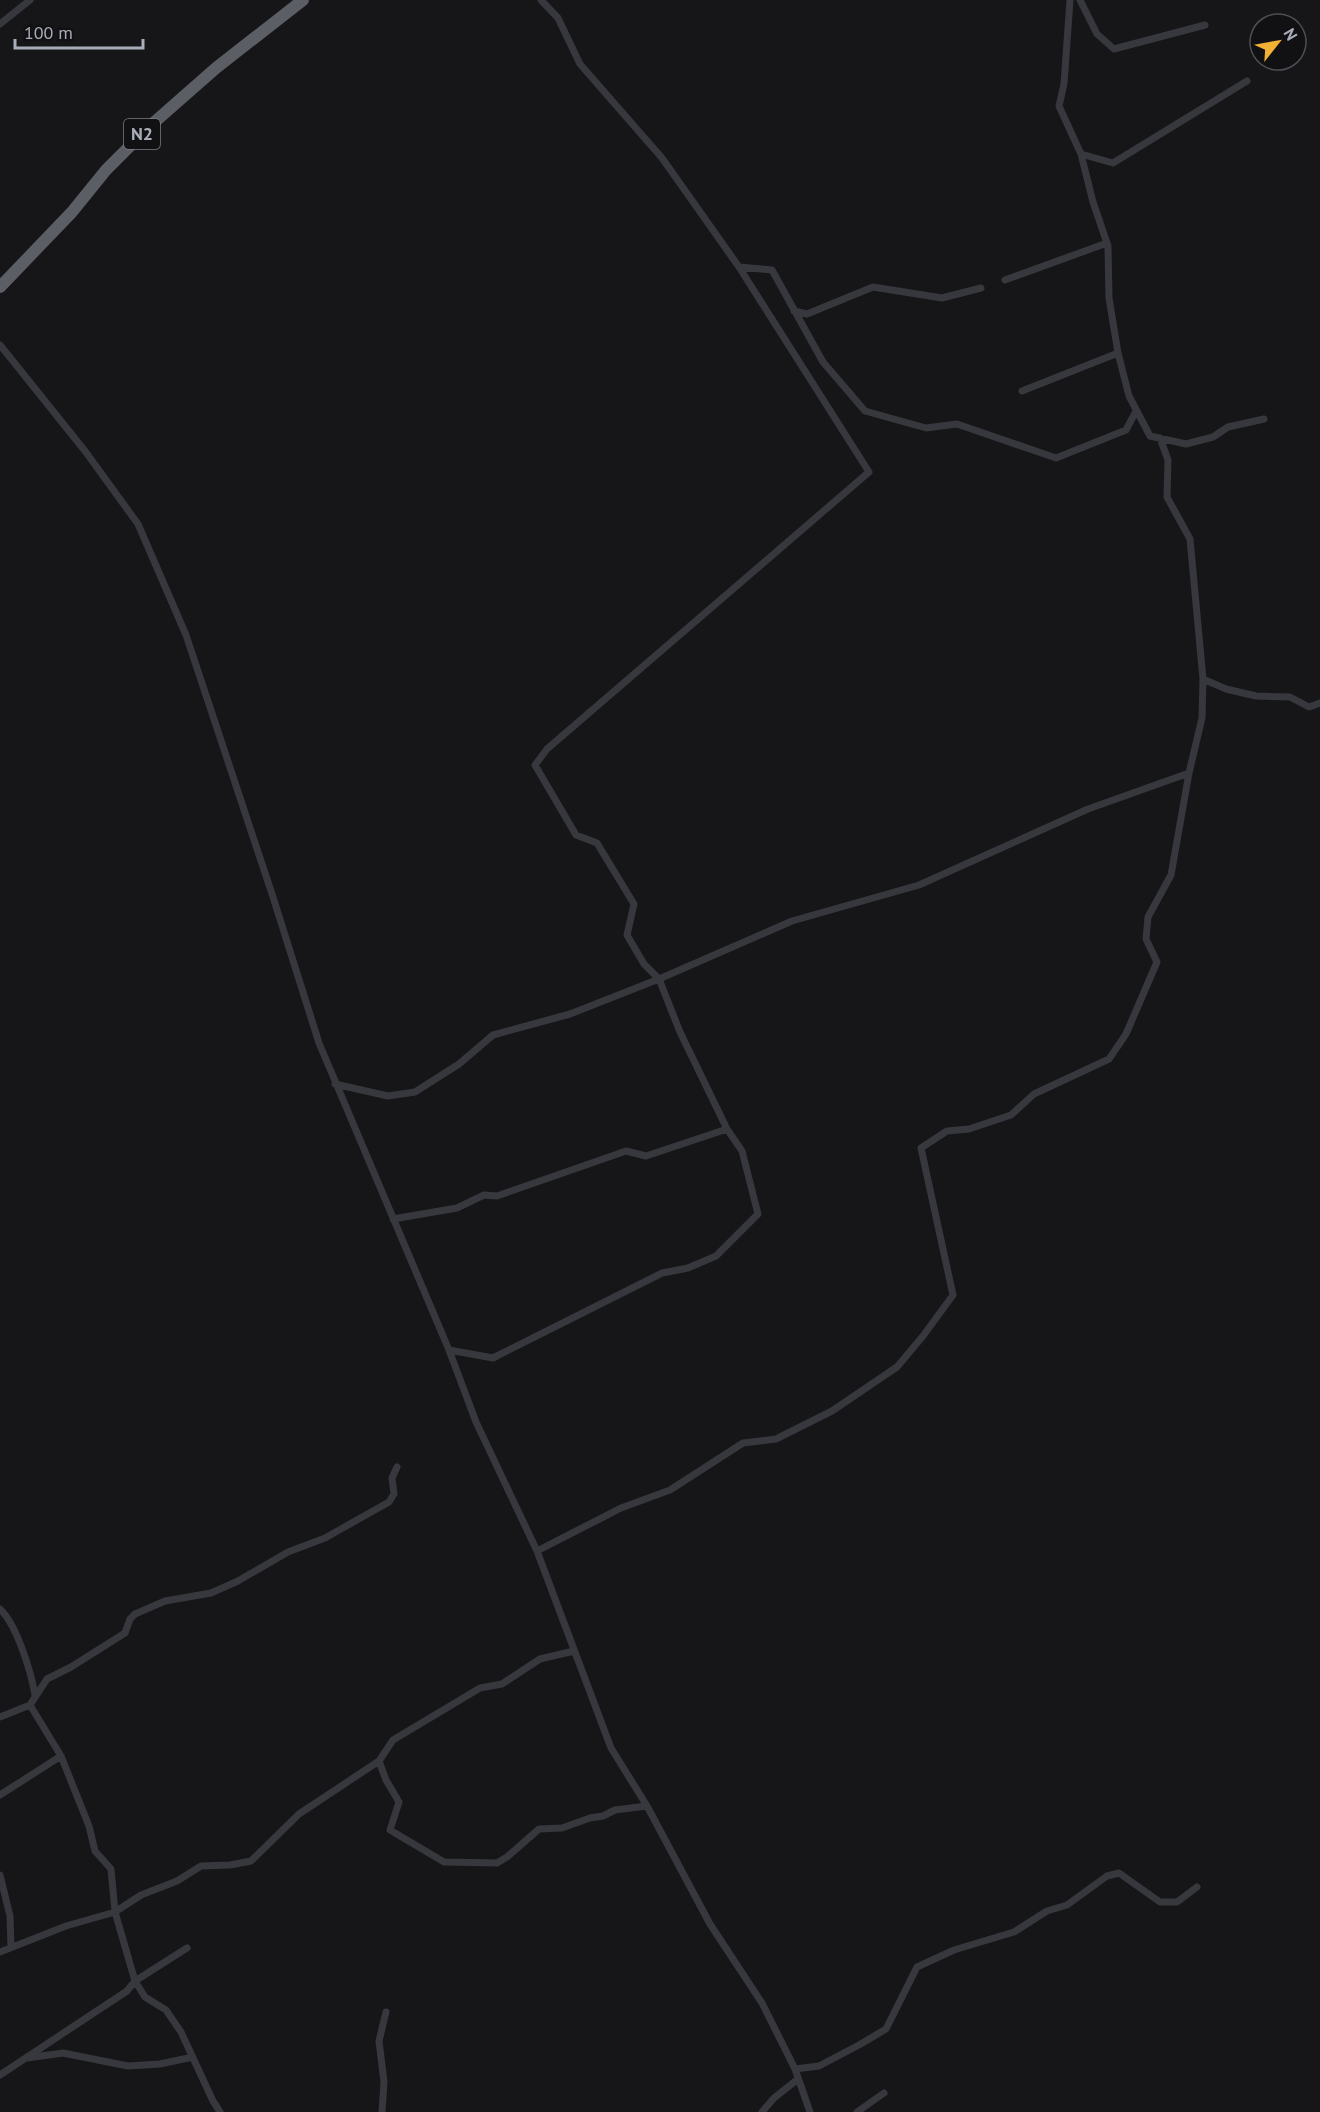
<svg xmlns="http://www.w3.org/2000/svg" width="1320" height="2112" font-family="'PT Sans',sans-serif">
  <rect width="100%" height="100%" fill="#161618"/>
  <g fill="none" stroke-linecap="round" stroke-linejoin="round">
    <path stroke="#37383d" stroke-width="7" d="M1070 0 1064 84 1059 106 1081 154 1093 202 1108 246 1109 298 1118 353 1129 396 1150 436 1186 444 1213 437 1228 427 1264 419
      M1080 0 1097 34 1114 49 1205 25
      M0 24 30 0
      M1081 154 1113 163 1247 81
      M739 267 772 270 823 362 865 411 926 428 957 424 1056 458 1126 430 1136 411
      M1005 280 1107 243
      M794 311 807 314 873 287 942 298 981 288
      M0 345 85 451 138 524 186 635 273 897 319 1043 449 1350 476 1422 537 1551 611 1748 647 1806 710 1924 762 2003 795 2069 810 2112
      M1022 391 1118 353
      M1203 679 1226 689 1256 696 1290 697 1309 707 1320 703
      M335 1084 388 1096 415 1092 459 1064 493 1035 570 1014 659 979 792 921 919 885 1088 809 1189 773
      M393 1219 457 1208 484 1195 497 1196 626 1151 646 1156 727 1129
      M449 1350 493 1358 662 1273 688 1268 716 1256 758 1214 742 1151 727 1129 680 1032 659 979 644 964 627 935 634 904 597 843 576 835 535 765 547 749 869 472 739 267 662 158 580 64 558 18 541 0
      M537 1551 621 1508 670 1490 743 1443 776 1439 832 1411 897 1367 923 1336 953 1295 921 1148 947 1131 969 1129 1011 1115 1034 1094 1109 1059 1126 1034 1157 962 1146 939 1148 917 1171 875 1189 773 1202 718 1203 679 1190 539 1167 497 1168 460 1160 438
      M0 1609C17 1625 31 1672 35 1695
      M30 1705 61 1756 89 1826 95 1851 111 1869 115 1912 135 1981 145 1997 166 2010 181 2032 213 2101 220 2112
      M0 1717 30 1705 47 1679 71 1667 125 1633 130 1619 135 1614 165 1601 211 1593 238 1581 288 1552 325 1538 389 1502 394 1494 392 1478 397 1467
      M379 1761 386 1780 399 1802 390 1830 444 1862 497 1863 507 1857 539 1829 562 1828 590 1818 603 1816 615 1810 647 1806
      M0 1795 61 1756
      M0 1875 10 1916 11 1947
      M0 1952 66 1926 115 1912 141 1895 177 1881 201 1866 230 1865 251 1861 299 1814 379 1761 393 1740 480 1688 502 1684 540 1659 574 1651
      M27 2058 63 2053 128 2066 160 2064 193 2057
      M795 2069 819 2066 859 2045 886 2029 917 1967 954 1950 1014 1932 1047 1911 1067 1905 1107 1876 1119 1873 1160 1902H1177L1197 1887
      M0 2075 127 1991 135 1981 187 1948
      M382 2112 384 2082 379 2041 386 2012
      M762 2112 774 2098 798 2079
      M857 2112 884 2093"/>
    <path stroke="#5b5e65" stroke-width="12" d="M0 287 72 212 106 170 150 126 216 68 303 0"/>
  </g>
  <g text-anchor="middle" stroke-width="4.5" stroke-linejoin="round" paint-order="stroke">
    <rect fill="#111113" stroke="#7b7e86" stroke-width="1.5" x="124" y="119" width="36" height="30" rx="4.5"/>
    <g font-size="18" font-weight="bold" fill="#a8adb8">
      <text x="142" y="140">N2</text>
    </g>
  </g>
  <g transform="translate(1278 42) rotate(59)"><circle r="28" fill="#111113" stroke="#4d4f55" stroke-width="1.5"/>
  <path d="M0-4.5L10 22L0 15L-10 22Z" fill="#f2b134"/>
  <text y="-9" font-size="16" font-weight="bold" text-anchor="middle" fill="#a8adb8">N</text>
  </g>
  <path d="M15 39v9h128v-9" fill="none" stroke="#a8adb8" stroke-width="3"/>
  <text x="24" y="39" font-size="18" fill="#a8adb8" stroke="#111113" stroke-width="4.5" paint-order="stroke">100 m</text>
</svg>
